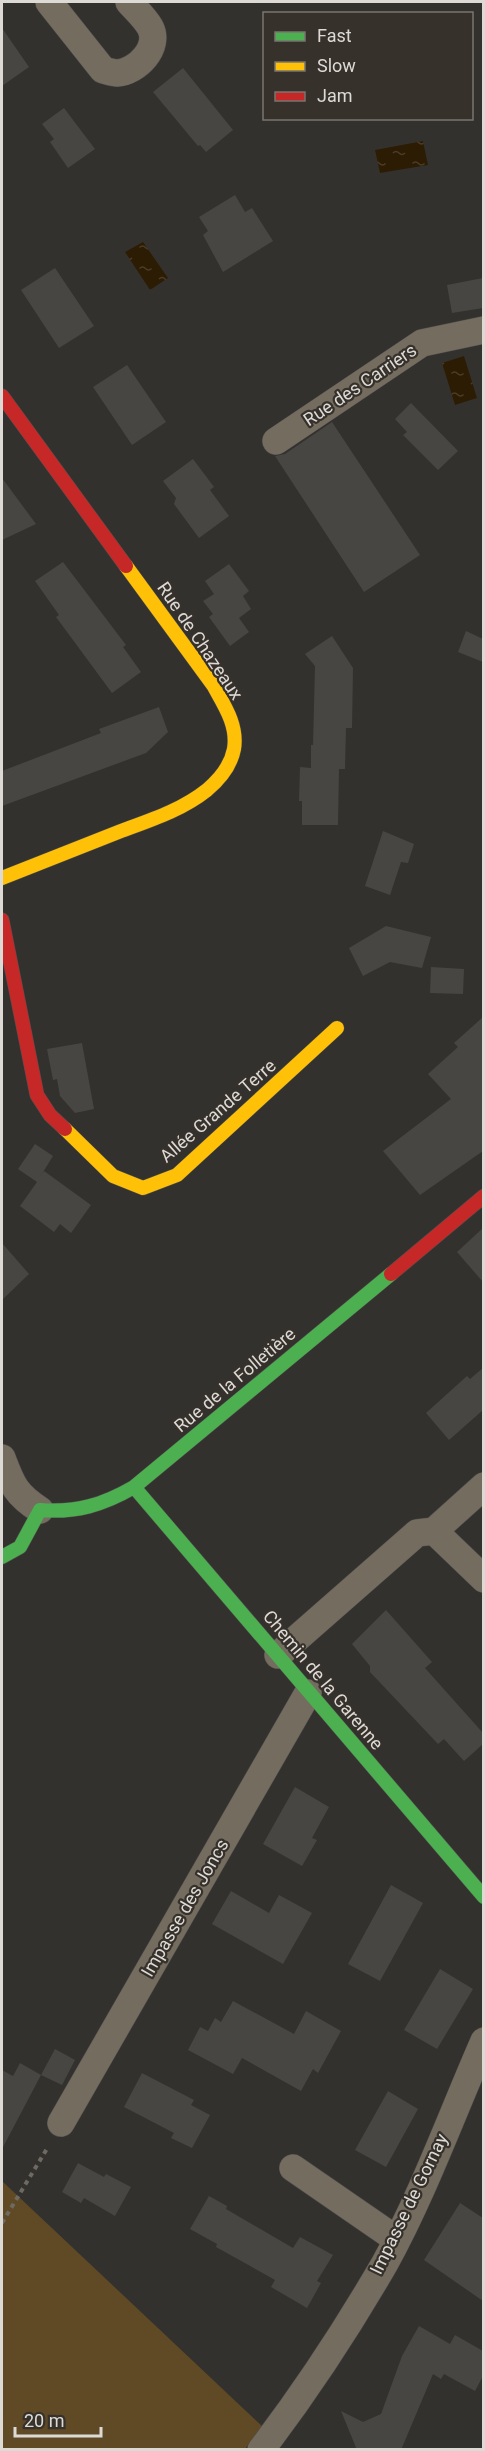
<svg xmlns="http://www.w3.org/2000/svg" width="485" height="2451" font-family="Roboto,sans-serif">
  <defs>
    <pattern id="water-ripples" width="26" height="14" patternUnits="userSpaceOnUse" patternTransform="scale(1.5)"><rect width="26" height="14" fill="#2c1c04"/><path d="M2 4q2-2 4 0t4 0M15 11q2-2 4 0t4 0" fill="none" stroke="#4a3c28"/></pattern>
  </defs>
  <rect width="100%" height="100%" fill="#33312e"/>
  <path fill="#604a26" d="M2 2181 263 2427 245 2449H2Z"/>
  <path fill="url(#water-ripples)" d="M423 141 428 165 380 173 375 150Z
    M143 242 168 278 150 290 125 252Z
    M464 356 477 398 455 405 442 363Z"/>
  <path fill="#484643" d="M2 28 29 67 2 86Z
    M183 68 233 130 206 152 200 145 198 146 153 92Z
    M64 108 95 149 68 168 50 142 54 139 42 124Z
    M235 195 245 212 252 208 273 241 223 272 203 235 208 231 199 217Z
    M55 268 94 326 59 348 21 290Z
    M483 278V308L452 313 447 285Z
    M127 365 166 422 132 445 93 387Z
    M411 403 458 451 438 470 403 435 407 432 395 419Z
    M332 422 420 555 364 592 275 456 285 454Z
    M193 459 214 487 210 490 229 516 199 538 174 504 176 498 163 481Z
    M2 478 36 524 2 540Z
    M63 562 126 645 123 647 141 672 112 693 56 617 59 615 35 581Z
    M229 564 249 591 243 596 251 609 239 618 249 632 230 646 209 617 213 614 203 601 214 594 205 581Z
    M466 631 483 639V662L458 652Z
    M332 636 353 668 352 728H346L345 769H339L338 825H302V801H299L300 767 311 768V745H313L315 666 305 654Z
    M159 707 168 732 146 753 2 806V771L101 733 99 729Z
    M383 831 414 844 408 863 401 862 390 895 365 886Z
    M386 926 431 937 422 968 390 962 363 976 349 948Z
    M431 967 464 969 463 994 430 993Z
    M483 1017V1151L420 1195 383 1151 451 1099 428 1074 458 1047 454 1043Z
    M82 1043 94 1109 75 1113 60 1096 57 1079 53 1080 47 1049Z
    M35 1144 53 1156 40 1177 44 1171 91 1205 71 1233 60 1224 54 1232 20 1206 37 1182 18 1169Z
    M483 1228V1282L457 1252Z
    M2 1243 29 1274 2 1300Z
    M483 1368V1410L449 1440 426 1413 467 1376 470 1379Z
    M386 1610 432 1662 425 1668 483 1733V1744L464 1761 444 1739 438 1744 370 1672V1666L352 1644Z
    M295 1787 329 1807 312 1838 317 1840 302 1866 263 1844Z
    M391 1885 423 1903 380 1981 348 1964Z
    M231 1891 269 1913 279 1895 312 1913 283 1964 212 1924Z
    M440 1969 473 1989 437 2049 404 2030Z
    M233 2001 294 2034 306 2011 341 2031 318 2073 313 2069 301 2091 242 2058 233 2074 188 2050 200 2027 208 2031 215 2018 221 2022Z
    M55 2049 75 2060 62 2085 41 2075Z
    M20 2063 41 2075 2 2149V2070L13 2076Z
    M142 2073 194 2100 191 2105 210 2115 192 2148 171 2138 174 2133 124 2107Z
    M388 2091 418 2109 386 2167 355 2150Z
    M78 2163 104 2177 106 2174 131 2187 115 2216 84 2198 81 2203 62 2192Z
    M209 2196 227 2206 226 2209 293 2248 300 2237 333 2255 317 2281 321 2283 307 2308 271 2287 275 2280 216 2247 217 2244 190 2229Z
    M460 2203 483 2218V2301L424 2260Z
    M419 2326 450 2344 455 2335 483 2351V2376L475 2391 444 2374 441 2379 433 2374 401 2450H357L341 2411 363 2422 381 2414 402 2356Z"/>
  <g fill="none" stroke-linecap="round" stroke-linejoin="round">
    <g stroke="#514f4d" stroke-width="28">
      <path id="street" d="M49 2 103 70C107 71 113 73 117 73 137 72 161 47 150 27 145 18 136 10 129 2
        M276 441 422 343 484 330
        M2 1458C12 1484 15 1494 40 1510
        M434 1531 484 1486
        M278 1655 417 1533 434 1531 484 1579
        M61 2123 308 1693
        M293 2168 396 2239
        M261 2450C306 2391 348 2327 385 2263 423 2194 452 2114 484 2041"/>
    </g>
    <g stroke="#514f4d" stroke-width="15">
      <path id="fast" d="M134 1487 484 1897
        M2 1557 20 1547 40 1510C76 1513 103 1505 134 1487L391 1274"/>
    </g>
    <g stroke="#514f4d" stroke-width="15">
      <path id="slow" d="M2 878C42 862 81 847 121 831 151 820 182 810 207 790 220 779 231 765 234 749 238 725 224 705 213 685L126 566
        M65 1129 113 1176 143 1188 177 1175 337 1028"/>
    </g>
    <g stroke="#514f4d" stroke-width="15">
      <path id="jam" d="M2 396 126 566
        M2 920 37 1095 50 1115 65 1129
        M391 1274 484 1196"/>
    </g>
    <path stroke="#6e6961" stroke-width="4" stroke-dasharray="4.5 4.5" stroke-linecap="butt" d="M2 2223 48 2147"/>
    <use href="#street" stroke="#756c60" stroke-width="27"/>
    <use href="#fast" stroke="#4caf50" stroke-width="14"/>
    <use href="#slow" stroke="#ffc107" stroke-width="14"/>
    <use href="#jam" stroke="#c62828" stroke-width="14"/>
  </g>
  <g text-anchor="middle" stroke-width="4.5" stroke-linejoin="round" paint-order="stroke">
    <g font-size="18" fill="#dddad6" stroke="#36312b">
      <text transform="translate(360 385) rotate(-34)" y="6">Rue des Carriers</text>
      <text transform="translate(200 641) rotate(56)" y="6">Rue de Chazeaux</text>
      <text transform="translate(218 1111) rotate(-41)" y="6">Allée Grande Terre</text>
      <text transform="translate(235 1380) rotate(-40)" y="6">Rue de la Folletière</text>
      <text transform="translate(323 1680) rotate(50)" y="6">Chemin de la Garenne</text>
      <text transform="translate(185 1908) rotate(-60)" y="6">Impasse des Joncs</text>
      <text transform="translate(409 2204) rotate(-64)" y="6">Impasse de Gornay</text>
    </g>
  </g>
  <rect width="485" height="2451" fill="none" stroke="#dddad6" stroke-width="6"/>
  <rect x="263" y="12" width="210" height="108" fill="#36312b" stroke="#79756f" stroke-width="1.5"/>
  <rect x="275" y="32" width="30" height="9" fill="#4caf50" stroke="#79756f" stroke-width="1.5"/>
  <text x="317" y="42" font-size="18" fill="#dddad6">Fast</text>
  <rect x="275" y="62" width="30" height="9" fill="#ffc107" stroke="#79756f" stroke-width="1.5"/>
  <text x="317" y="72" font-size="18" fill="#dddad6">Slow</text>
  <rect x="275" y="92" width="30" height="9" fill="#c62828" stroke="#79756f" stroke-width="1.5"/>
  <text x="317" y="102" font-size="18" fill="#dddad6">Jam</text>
  <path d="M15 2427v9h86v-9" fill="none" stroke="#dddad6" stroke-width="3"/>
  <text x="24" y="2427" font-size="18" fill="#dddad6" stroke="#36312b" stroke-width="4.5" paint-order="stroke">20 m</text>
</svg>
